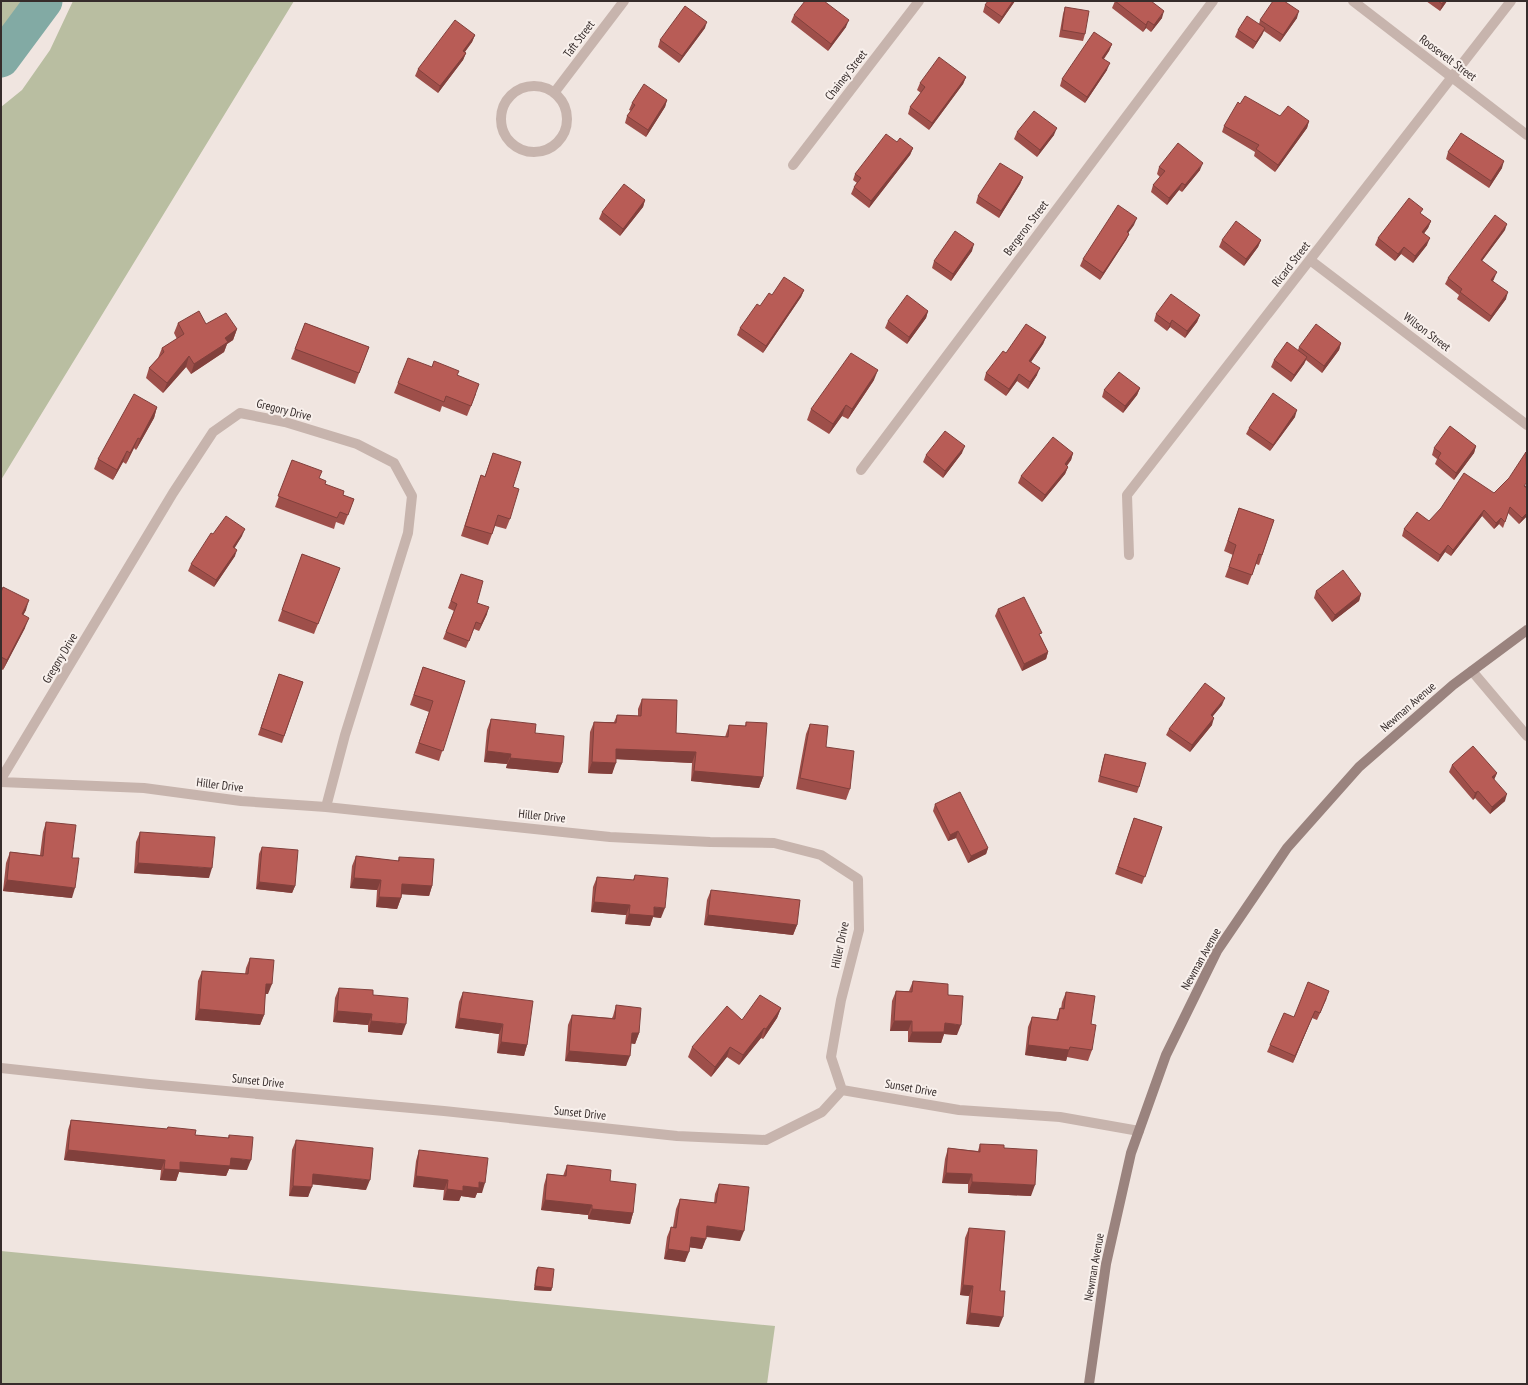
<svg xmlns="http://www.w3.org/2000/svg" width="1528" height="1385" font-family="'PT Sans Narrow',sans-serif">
  <rect width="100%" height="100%" fill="#f0e5e0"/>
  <path fill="#b9bea1" d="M1 1H34L1 64Z
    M73 1H294L1 480V107L22 90 50 50Z
    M1 1251 775 1326 767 1384H1Z"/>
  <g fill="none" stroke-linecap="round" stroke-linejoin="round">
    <path stroke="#82aaa4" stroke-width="37" d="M1 59 44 1"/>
    <path stroke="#c7b4ad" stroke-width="10" d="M1353 1 1527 135
      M501 119a33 33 0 1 1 66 0a33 33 0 1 1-66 0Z
      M554 93 624 1
      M793 165 919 1
      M1310 260 1527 425
      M861 470 1213 1
      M1129 555 1127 495 1511 1
      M1472 671 1527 736
      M1 779 173 493 213 432 240 413 285 422 357 444 394 463 412 496 408 533 345 735 326 807
      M1 782 144 788 241 801 326 807 610 837 710 842 774 843 821 855 858 879 859 930 841 1000 831 1057 842 1090
      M1 1068 149 1084 444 1111 677 1136 766 1140 822 1112 842 1090 959 1110 1060 1117 1139 1131"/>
    <path stroke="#9a837e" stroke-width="10" d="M1089 1384 1106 1264 1131 1153 1166 1055 1217 951 1287 848 1359 767 1453 685 1527 630"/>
  </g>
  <path fill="#9e4f4a" d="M1015 1 999 24 983 12 985 5Z
    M1115 1 1162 18 1151 32 1146 28 1143 32 1112 8Z
    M1426 1H1447L1440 11Z
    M1065 7 1085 34 1083 41 1059 37 1063 14Z
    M794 15 846 27 828 51 791 22Z
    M1297 18 1280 42 1264 31 1262 35 1253 49 1235 37 1238 30 1259 24 1260 20Z
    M705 28 679 63 658 47 660 40Z
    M475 35 472 42 465 52 466 53 463 60 438 93 415 76 418 69Z
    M1112 44 1109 51 1104 59 1107 70 1085 103 1060 86 1062 79Z
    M966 77 963 84 929 130 908 114 910 107 921 93 917 90 920 83Z
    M667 100 665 107 646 137 625 123 627 116 631 111 629 110 632 103Z
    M1240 104 1280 116 1309 121 1307 128 1275 172 1254 156 1255 152 1222 132 1224 126Z
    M1017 132 1054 135 1037 157 1014 139Z
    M897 142 913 148 910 155 869 208 851 194 854 187 857 183 853 180 855 174Z
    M1448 152 1502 168 1489 188 1446 159Z
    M1159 167 1200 170 1182 192 1179 190 1167 205 1151 192 1153 185 1160 177 1157 174Z
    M1023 177 1020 184 999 218 976 203 978 196Z
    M645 200 643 207 620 236 599 219 602 212Z
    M1421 214 1431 221 1428 228 1424 233 1427 245 1413 263 1401 254 1395 261 1375 245 1378 238Z
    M1134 225 1128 233 1129 234 1126 240 1100 280 1080 266 1083 259Z
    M1505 230 1482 261 1494 279 1493 281 1506 299 1489 322 1457 299 1459 295 1445 284 1448 278Z
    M1222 240H1261L1258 247 1244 266 1219 247Z
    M972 251 951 281 932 268 934 261Z
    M804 290 801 297 763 353 737 335 740 328 760 306 772 295Z
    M928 311 926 318 907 344 885 328 888 321Z
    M1156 314 1200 315 1197 322 1185 338 1170 327 1167 331 1154 321Z
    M178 323 206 324 237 329 233 340 227 344 224 352 191 374 186 367 163 393 146 378 149 368 158 358 162 348 177 339 174 333Z
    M305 323 369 347 355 384 291 359Z
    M1046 337 1043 344 1031 362 1037 375 1028 389 1017 381 1006 396 984 380 986 373 1006 353Z
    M1341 343 1339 350 1322 373 1306 360 1304 364 1291 382 1271 367 1274 360 1298 350 1299 347Z
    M432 367 457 375 476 394 467 416 442 406 440 412 394 393 398 383Z
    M874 380 848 419 842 416 829 434 807 420 811 409Z
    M1140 388 1137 395 1123 413 1102 397 1104 390Z
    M157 407 154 418 136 450 134 448 126 464 123 462 113 480 94 469 98 459Z
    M1295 417 1270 451 1246 434 1249 428Z
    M1476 446 1474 453 1454 480 1435 464 1437 459 1432 455 1434 448Z
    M493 453 513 487 510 519 506 529 495 526 488 545 461 536 481 475 485 476Z
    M962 453 943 478 923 462 926 455Z
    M1073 453 1071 460 1067 466 1068 467 1065 474 1042 502 1018 483 1021 476Z
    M292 460 319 478 325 484 343 495 354 499 344 525 336 522 334 529 275 507Z
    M1527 485 1526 487 1527 488V516L1519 524 1508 513 1503 528 1499 524 1494 529 1482 516 1451 556 1445 552 1438 562 1402 536 1404 529 1429 521Z
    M1239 508 1274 520 1259 565 1256 564 1248 585 1225 577 1233 555 1224 551Z
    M242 536 234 548 235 556 214 587 188 571 191 564Z
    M302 554 340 568 314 634 278 621Z
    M461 574 477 603 487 614 479 631 474 629 466 648 443 639 454 611 448 608Z
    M1316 591 1361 594 1359 601 1332 622 1314 598Z
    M1 592 26 610 23 615 25 628 3 670 1 669Z
    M998 609 1041 637 1048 652 1046 659 1022 671 995 616Z
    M423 667 465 681 439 761 415 753 429 712 410 705Z
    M279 674 303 682 282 743 258 735Z
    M642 699 676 733 725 737 729 725 745 726 746 722 763 777 759 788 691 781 692 763 616 759 612 774 588 773 590 732 594 722H614L617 715 638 716V709Z
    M1222 705 1212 717V725L1190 752 1166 735 1169 729Z
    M491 719 535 733 562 763 558 773 506 768 507 764 484 762 487 730Z
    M810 724 826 747 850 789 846 800 796 789 806 734Z
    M1105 754 1139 787 1137 793 1098 782 1103 760Z
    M1452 765 1497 773 1494 779 1505 801 1490 814 1475 798 1473 800 1449 772Z
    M935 804 988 848 986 854 968 863 956 838 948 841 933 811Z
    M1134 818 1162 827 1142 884 1115 874Z
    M46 822 72 858V898L3 891 6 863 10 852 40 855 43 832Z
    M140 832 209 878 134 873 136 842Z
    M262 847 295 886 292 893 256 889 259 854Z
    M356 856 398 861 399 857 432 886 429 896 402 894 401 898 397 909 376 907 377 890 350 888 352 866Z
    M635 875 661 918 653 917 650 926 625 924 626 915 591 912 593 887 597 877 633 880Z
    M711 890 797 925 793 935 704 925 707 900Z
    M250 958 268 994H265L264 1015 260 1025 195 1020 198 981 202 971 245 974 246 968Z
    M913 981 948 995 957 1035 944 1034 941 1043 908 1042V1031H890L892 1001 896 991H909Z
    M339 988 373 995 402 1035 368 1032V1025L333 1022 335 998Z
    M463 992 527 1045 524 1056 497 1053 499 1034 455 1028 459 1002Z
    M1066 992 1091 1024 1092 1050 1088 1061 1067 1057 1066 1061 1025 1055 1028 1027 1032 1017 1056 1020 1060 1008 1061 1009 1062 1002Z
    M1327 998 1317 1020 1312 1018 1293 1063 1267 1052 1270 1045 1294 1017Z
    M616 1005 639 1033 635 1044 631 1043 626 1066 565 1061 568 1025 572 1015 612 1018 613 1016Z
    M781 1008 777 1018 763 1039 761 1038 739 1065 727 1057 711 1077 688 1057 692 1047 742 1020Z
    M71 1120 167 1129 168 1127 195 1135 228 1138 229 1135 247 1170 229 1169 226 1176 179 1172 176 1181 160 1180 161 1170 64 1160 68 1130Z
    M296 1140 366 1190 312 1184 308 1197 289 1196 292 1150Z
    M980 1144 1004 1148 1031 1196 968 1193V1184L942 1183 945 1159 948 1148 978 1151Z
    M419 1150 482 1193H477L475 1198 461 1196 459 1201 443 1200 444 1190 413 1187 416 1161Z
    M567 1165 610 1181 633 1213 630 1224 588 1219V1215L541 1210 544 1185 547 1174 563 1176Z
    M719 1184 740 1241 706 1237 702 1249 689 1247 685 1262 664 1259 667 1237 671 1227H673L676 1209 680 1199 714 1203 715 1194Z
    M969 1228 1000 1291 999 1327 966 1324 969 1296 960 1295 965 1238Z
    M538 1267 552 1288 551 1291 534 1290 536 1270Z"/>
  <path fill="#81403c" d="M1013 1H1015L999 24 1002 17Z
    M1444 1H1447L1440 11 1442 4Z
    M1164 11 1162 18 1151 32 1154 25Z
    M1299 11 1297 18 1280 42 1283 35Z
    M849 20 846 27 828 51 831 44Z
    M1148 21 1146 28 1143 32 1146 25Z
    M707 22 705 28 679 63 682 56Z
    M1265 28 1262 35 1253 49 1256 42Z
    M475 35 472 42 460 58 463 51Z
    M1112 44 1109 51 1099 65 1102 58Z
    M466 53 463 60 438 93 440 86Z
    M1110 63 1107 70 1085 103 1087 97Z
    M966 77 963 84 929 130 932 123Z
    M667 100 665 107 646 137 648 130Z
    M1309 121 1307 128 1275 172 1278 165Z
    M1057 128 1054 135 1037 157 1040 150Z
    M913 148 910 155 869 208 871 201Z
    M1504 161 1502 168 1489 188 1491 181Z
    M1203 163 1200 170 1182 192 1185 185Z
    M1023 177 1020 184 999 218 1001 211Z
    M1182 183 1179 190 1167 205 1169 198Z
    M645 200 643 207 620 236 623 229Z
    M1137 218 1134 225 1124 239 1127 232Z
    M1431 221 1428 228 1420 239 1422 232Z
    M1507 224 1505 230 1478 266 1481 260Z
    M1129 234 1126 240 1100 280 1103 273Z
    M1430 238 1427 245 1413 263 1415 256Z
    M1261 240 1258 247 1244 266 1246 259Z
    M974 244 972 251 951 281 953 274Z
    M1404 247 1401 254 1395 261 1398 254Z
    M1497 272 1494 279 1489 286 1491 280Z
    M804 290 801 297 763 353 766 346Z
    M1508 292 1506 299 1489 322 1491 316Z
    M928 311 926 318 907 344 909 337Z
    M1200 315 1197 322 1185 338 1187 331Z
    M1172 320 1170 327 1167 331 1170 324Z
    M237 329 233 340 227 344 224 352 191 374 194 364 225 338Z
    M1046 337 1043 344 1027 368 1029 361Z
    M1341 343 1339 350 1322 373 1324 366Z
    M189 356 186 367 163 393 167 383Z
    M1307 357 1304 364 1291 382 1294 375Z
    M1040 368 1037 375 1028 389 1030 382Z
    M878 370 874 380 848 419 852 409Z
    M1019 374 1017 381 1006 396 1009 389Z
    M1140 388 1137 395 1123 413 1125 406Z
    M846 405 842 416 829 434 833 424Z
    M157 407 154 418 136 450 140 439Z
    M1297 410 1295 417 1270 451 1273 445Z
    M138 438 134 448 126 464 130 453Z
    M965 446 962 453 943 478 945 471Z
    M1476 446 1474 453 1454 480 1456 473Z
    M127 451 123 462 113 480 117 470Z
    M1073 453 1071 460 1062 471 1065 464Z
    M1068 467 1065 474 1042 502 1045 495Z
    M1484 510 1482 516 1451 556 1453 550Z
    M1527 513V516L1519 524 1522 518Z
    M1501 518 1499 524 1494 529 1496 523Z
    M245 529 242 536 231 554 233 547Z
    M1448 545 1445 552 1438 562 1440 555Z
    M237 550 235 556 214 587 216 580Z
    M1361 594 1359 601 1332 622 1335 615Z
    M29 600 26 610 18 625 22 614Z
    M489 607 487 614 479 631 481 624Z
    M29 618 25 628 3 670 7 660Z
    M1048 652 1046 659 1022 671 1024 664Z
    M1225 698 1222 705 1208 722 1211 715Z
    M1214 718 1212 725 1190 752 1192 745Z
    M616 749 696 752 692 763 613 759Z
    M487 751 511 754 507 764 484 762Z
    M510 758 562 763 558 773 506 768Z
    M592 762 616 763 612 774 588 773Z
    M694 771 763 777 759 788 691 781Z
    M1497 773 1494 780 1492 777Z
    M1478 791 1475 798 1473 800 1475 793Z
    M1507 794 1505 801 1490 814 1492 807Z
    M958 831 956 838 948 841 950 835Z
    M988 848 986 854 968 863 971 856Z
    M138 863 212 868 209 878 134 873Z
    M354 878 381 880 377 890 350 888Z
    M7 880 75 888 72 898 3 891Z
    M259 882 295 886 292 893 256 889Z
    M402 884 432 886 429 896 398 894Z
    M379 897 401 898 397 909 376 907Z
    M594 902 630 905 626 915 591 912Z
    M654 907 665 908 661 918 653 917 650 926 625 924 629 914Z
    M708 915 797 925 793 935 704 925Z
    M266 984H272L268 994H263Z
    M781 1008 777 1018 763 1039 766 1029Z
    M199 1009 264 1015 260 1025 195 1020Z
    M337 1011 372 1014 368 1025 333 1022Z
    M1315 1011 1312 1018 1293 1063 1295 1056Z
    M459 1018 503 1024 499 1034 455 1028Z
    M371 1021 406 1024 402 1035 368 1032Z
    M894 1021H912L908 1031H890Z
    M945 1023 961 1025 957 1035 944 1034 941 1043 908 1042 912 1032Z
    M764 1028 761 1038 739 1065 743 1055Z
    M632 1033H639L635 1044 628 1043Z
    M501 1042 527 1045 524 1056 497 1053Z
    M1028 1045 1069 1050 1066 1061 1025 1055Z
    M730 1047 727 1057 711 1077 715 1067Z
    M569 1051 630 1056 626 1066 565 1061Z
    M68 1150 165 1160 161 1170 64 1160Z
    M231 1158 251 1160 247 1170 229 1169 226 1176 179 1172 176 1181 160 1180 164 1169 180 1162Z
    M946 1173 972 1174 968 1184 942 1183Z
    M313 1174 370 1180 366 1190 309 1184Z
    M416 1176 448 1180 444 1190 413 1187Z
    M479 1182 485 1183 482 1193H477L475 1198 461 1196 459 1201 443 1200 447 1189Z
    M972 1182 1035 1185 1031 1196 968 1193Z
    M293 1186 312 1187 308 1197 289 1196Z
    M545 1200 592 1205 588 1215 541 1210Z
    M592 1209 633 1213 630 1224 588 1219Z
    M707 1226 744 1231 740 1241 703 1236Z
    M691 1237 706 1239 702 1249 687 1247Z
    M668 1249 689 1252 685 1262 664 1259Z
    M963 1285 973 1286 969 1296 960 1295Z
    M535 1286 552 1288 551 1291 534 1290Z
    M970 1313 1003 1317 999 1327 966 1324Z"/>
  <path fill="#b85c56" stroke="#81403c" d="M805 1H824L849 20 831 44 794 15Z
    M988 1H1013L1002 17 985 5Z
    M1115 1H1151L1164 11 1154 25 1148 21 1146 25Z
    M1273 1H1284L1299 11 1283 35 1260 20Z
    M1438 1H1444L1442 4Z
    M685 6 707 22 682 56 660 40Z
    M1065 7 1089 11 1085 34 1062 30Z
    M1247 16 1265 28 1256 42 1238 30Z
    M455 20 475 35 463 51 466 53 440 86 418 69Z
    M1094 32 1112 44 1102 58 1110 63 1087 97 1062 79Z
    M939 57 966 77 932 123 910 107 925 87 920 83Z
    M644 84 667 100 648 130 627 116 635 105 632 103Z
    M1245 96 1280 116 1288 106 1309 121 1278 165 1256 149 1259 145 1224 126 1238 102 1240 104Z
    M1034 111 1057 128 1040 150 1017 132Z
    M1461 133 1504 161 1491 181 1448 152Z
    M886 134 897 142 900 138 913 148 871 201 854 187 861 178 855 174Z
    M1178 143 1203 163 1185 185 1182 183 1169 198 1153 185 1165 171 1159 167Z
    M1000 163 1023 177 1001 211 978 196Z
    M624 184 645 200 623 229 602 212Z
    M1409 198 1423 209 1420 213 1431 221 1422 232 1430 238 1415 256 1404 247 1398 254 1378 238Z
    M1118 205 1137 218 1127 232 1129 234 1103 273 1083 259Z
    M1495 215 1507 224 1481 260 1497 272 1491 280 1508 292 1491 316 1460 292 1462 289 1448 278Z
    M1236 221 1261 240 1246 259 1222 240Z
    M955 231 974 244 953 274 934 261Z
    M784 277 804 290 766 346 740 328 757 304 760 306 769 293 772 295Z
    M1171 294 1200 315 1187 331 1172 320 1170 324 1156 314Z
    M907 295 928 311 909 337 888 321Z
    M199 311 206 324 226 313 237 329 225 338 228 342 194 364 189 356 167 383 149 368 164 352 162 348 184 334 178 323Z
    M305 323 369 347 359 373 295 349Z
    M1026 324 1046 337 1029 361 1040 368 1030 382 1019 374 1009 389 986 373 1003 351 1006 353Z
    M1316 324 1341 343 1324 366 1299 347Z
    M1287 342 1307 357 1294 375 1274 360Z
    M851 353 878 370 852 409 846 405 833 424 811 409Z
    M408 358 432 367 434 361 459 371 457 375 479 384 471 406 446 396 444 402 398 383Z
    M1119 372 1140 388 1125 406 1104 390Z
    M1273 393 1297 410 1273 445 1249 428Z
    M134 394 157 407 140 439 138 438 130 453 127 451 117 470 98 459Z
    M1450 426 1476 446 1456 473 1438 458 1441 453 1434 448Z
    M945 431 965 446 945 471 926 455Z
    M1053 437 1073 453 1065 464 1068 467 1045 495 1021 476Z
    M1526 452 1527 482 1524 486 1527 488V513L1522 518 1510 507 1505 522 1501 518 1496 523 1484 510 1453 550 1448 545 1440 555 1404 529 1417 512 1429 521 1441 508 1464 473 1494 493 1509 478Z
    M493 453 521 462 513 487 519 489 510 519 498 515 492 534 465 526 481 475 485 477Z
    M292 460 322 471 319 478 326 481 325 484 344 491 343 495 354 499 348 515 340 512 337 518 278 496Z
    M1239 508 1274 520 1262 555 1259 554 1252 575 1229 567 1236 545 1228 541Z
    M226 516 245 529 233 547 237 550 216 580 191 564 211 533 213 534Z
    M302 554 340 568 318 624 282 610Z
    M1343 570 1361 594 1335 615 1316 591Z
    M461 574 483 581 477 603 489 607 481 624 476 622 469 641 446 632 457 604 451 601Z
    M3 587 29 600 22 614 29 618 7 660 1 657V592Z
    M1024 597 1042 633 1039 634 1048 652 1024 664 998 609Z
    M423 667 465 681 443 751 419 743 433 701 414 695Z
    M279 674 303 682 284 736 261 728Z
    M1205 683 1225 698 1211 715 1214 718 1192 745 1169 729Z
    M642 699 677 700 676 733 728 737 729 725 746 726V722L767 723 763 777 694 771 696 752 616 749V763L592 762 594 722 616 723 617 715 641 716Z
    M491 719 536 724 535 733 564 736 562 763 510 758 511 754 487 751Z
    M810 724 828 726 826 747 854 751 850 789 800 778Z
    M1473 746 1497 773 1492 777 1507 794 1492 807 1478 791 1475 793 1452 765Z
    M1105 754 1146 763 1139 787 1100 776Z
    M960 792 988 848 971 856 958 831 950 835 935 804Z
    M1134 818 1162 827 1145 877 1118 867Z
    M46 822 76 825 72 858H79L75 888 7 880 10 852 43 856Z
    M140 832 215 837 212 868 138 863Z
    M262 847 298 850 295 886 259 882Z
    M356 856 399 861V857L434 859 432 886 402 884 401 898 379 897 381 880 354 878Z
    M635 875 668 878 665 908 654 907V916L629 914 630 905 594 902 597 877 634 880Z
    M711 890 800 900 797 925 708 915Z
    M250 958 274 960 272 984H266L264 1015 199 1009 202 971 248 974Z
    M913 981 948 984V995L963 996 961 1025 945 1023 944 1032H912V1021H894L896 991 912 992Z
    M1308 982 1329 991 1320 1013 1315 1011 1295 1056 1270 1045 1284 1013 1294 1017Z
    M339 988 373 990V995L408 998 406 1024 371 1021 372 1014 337 1011Z
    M463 992 533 1001 527 1045 501 1042 503 1024 459 1018Z
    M1066 992 1095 996 1091 1024 1096 1025 1092 1050 1070 1047 1069 1050 1028 1045 1032 1017 1058 1020 1060 1008 1064 1009Z
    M760 995 781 1008 766 1029 764 1028 743 1055 730 1047 715 1067 692 1047 727 1006 742 1020Z
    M616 1005 641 1008 639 1033H632L630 1056 569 1051 572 1015 615 1019Z
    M71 1120 167 1129 168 1127 196 1130 195 1135 229 1138V1135L253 1137 251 1160 231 1158 230 1166 180 1162V1170L164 1169 165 1160 68 1150Z
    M296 1140 373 1148 370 1180 313 1174 312 1187 293 1186Z
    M980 1144 1004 1145V1148L1037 1150 1035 1185 972 1182V1174L946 1173 948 1148 980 1152Z
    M419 1150 488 1158 485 1183 479 1182V1188L463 1186V1191L447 1189 448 1180 416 1176Z
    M567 1165 611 1170 610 1181 636 1184 633 1213 592 1209V1205L545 1200 547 1174 566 1176Z
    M719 1184 749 1187 744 1231 707 1226 706 1239 691 1237 689 1252 668 1249 671 1227 676 1228 680 1199 716 1203Z
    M969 1228 1005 1231 1000 1291H1005L1003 1317 970 1313 973 1286 963 1285Z
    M538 1267 554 1269 552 1288 535 1286Z"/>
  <g text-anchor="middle" stroke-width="4" stroke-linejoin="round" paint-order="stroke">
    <g font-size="12" fill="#362c2b" stroke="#f8f0ec">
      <text transform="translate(579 39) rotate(-53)" y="4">Taft Street</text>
      <text transform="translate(1448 58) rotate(37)" y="4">Roosevelt Street</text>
      <text transform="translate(846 75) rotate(-52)" y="4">Chainey Street</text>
      <text transform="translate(1026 228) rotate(-53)" y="4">Bergeron Street</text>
      <text transform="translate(1291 264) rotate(-52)" y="4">Ricard Street</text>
      <text transform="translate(1427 332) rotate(37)" y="4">Wilson Street</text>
      <text transform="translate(284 410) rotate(14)" y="4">Gregory Drive</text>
      <text transform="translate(60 658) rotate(-59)" y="4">Gregory Drive</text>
      <text transform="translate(1408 707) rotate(-41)" y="4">Newman Avenue</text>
      <text transform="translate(220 785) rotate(7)" y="4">Hiller Drive</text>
      <text transform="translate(542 816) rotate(6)" y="4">Hiller Drive</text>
      <text transform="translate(840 945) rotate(-78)" y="4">Hiller Drive</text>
      <text transform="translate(1201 959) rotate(-61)" y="4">Newman Avenue</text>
      <text transform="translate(258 1081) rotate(6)" y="4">Sunset Drive</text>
      <text transform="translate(911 1088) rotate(10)" y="4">Sunset Drive</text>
      <text transform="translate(580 1113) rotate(6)" y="4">Sunset Drive</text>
      <text transform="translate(1094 1267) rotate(-80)" y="4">Newman Avenue</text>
    </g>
  </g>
  <rect width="1528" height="1385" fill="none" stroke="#362c2b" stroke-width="4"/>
</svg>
